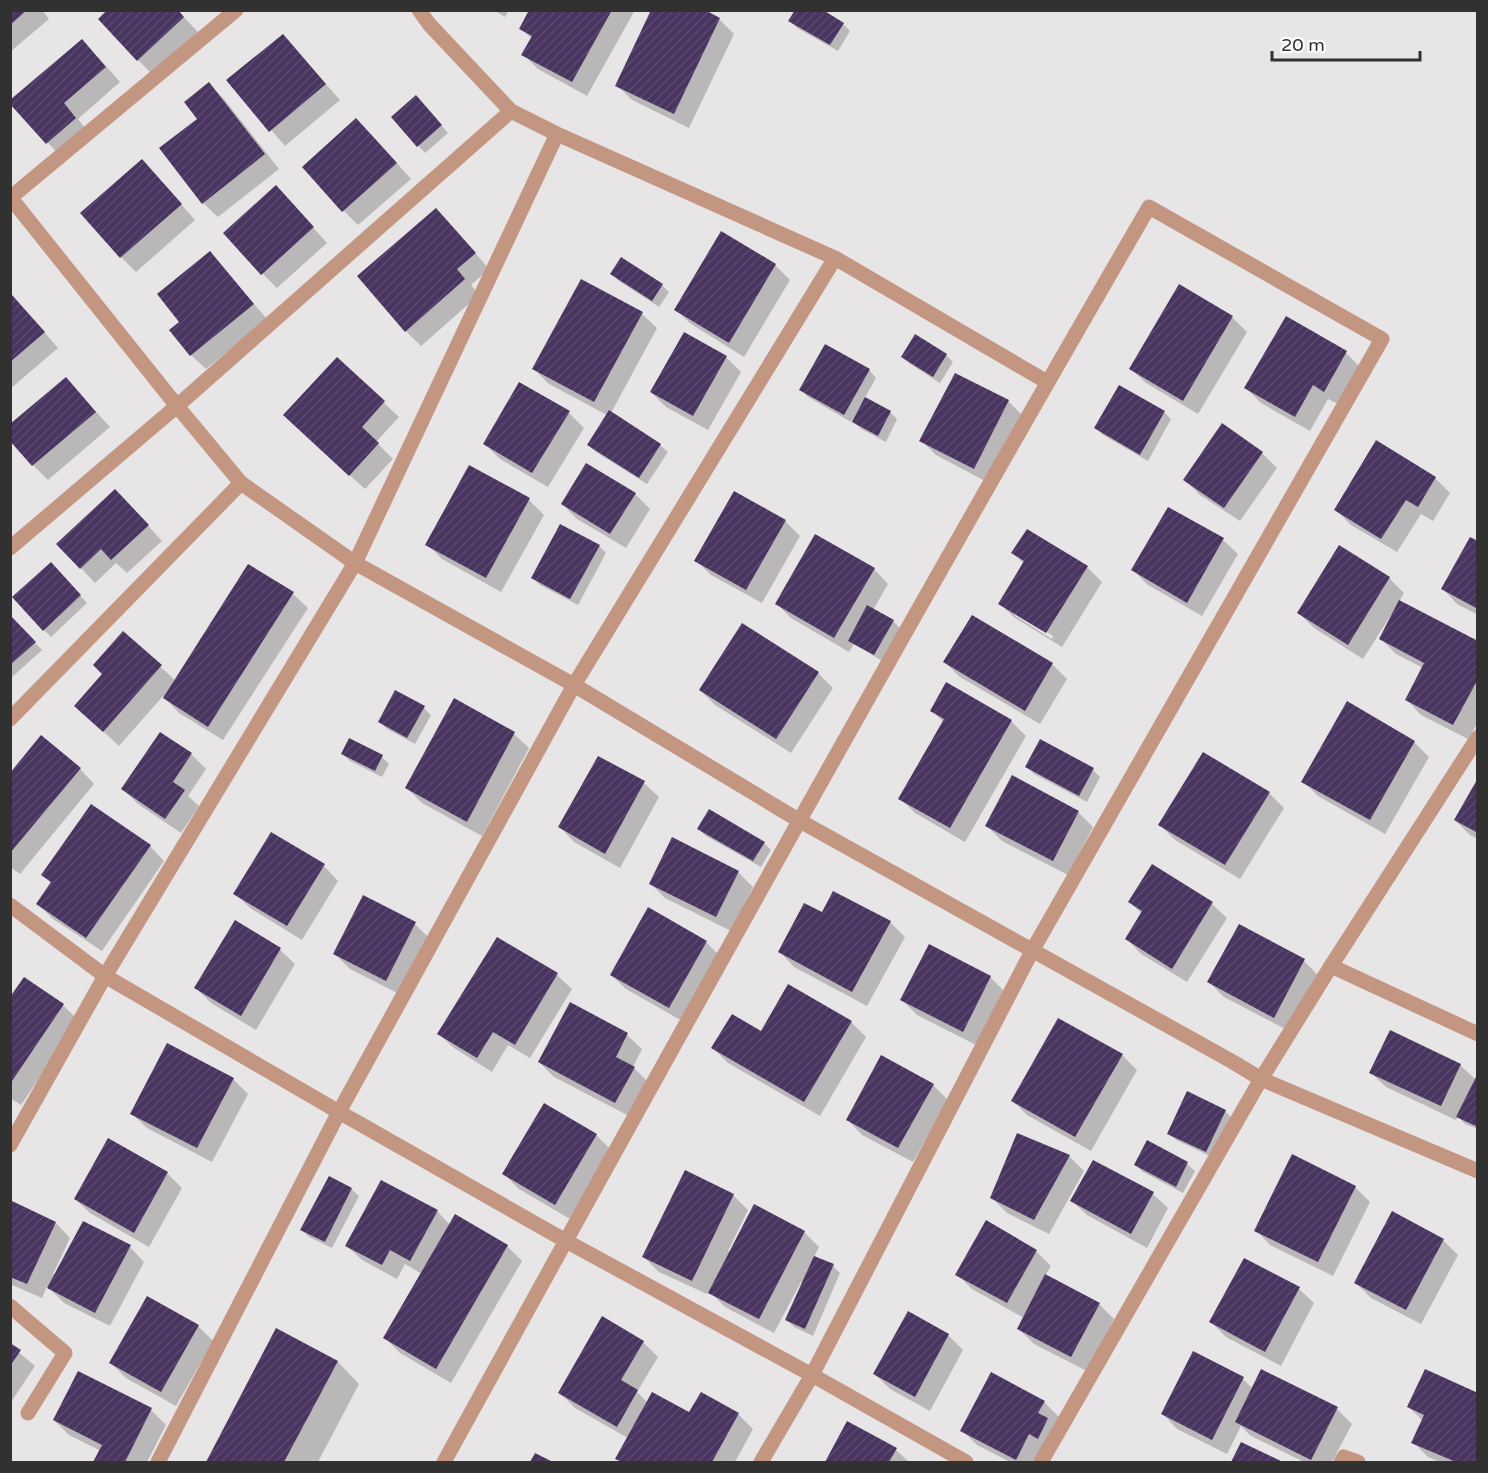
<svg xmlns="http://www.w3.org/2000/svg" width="1488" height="1473" font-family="'Varela Round',sans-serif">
  <defs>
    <pattern id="building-hatch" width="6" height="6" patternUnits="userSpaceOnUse" patternTransform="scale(1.5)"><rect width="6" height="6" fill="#493560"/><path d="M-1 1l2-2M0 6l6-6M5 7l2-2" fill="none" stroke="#5b4a6f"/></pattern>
  </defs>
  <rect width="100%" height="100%" fill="#e8e5e7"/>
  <path fill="#0003" fill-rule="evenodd" d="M10 10H42L49 19 10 52Z
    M177 10 198 32 153 75 138 60Z
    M494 10H509L505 17Z
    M531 10H635L587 96 538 69 523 54 532 39 521 28Z
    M719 19 734 34 689 128 632 100 617 85Z
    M790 21 843 24 850 31 838 51 797 28Z
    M283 36 340 100 285 146 228 80Z
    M97 56 120 82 78 119 90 134 62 158 11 102Z
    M209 84 224 99 279 169 218 217 203 203 199 119Z
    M423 104 448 133 425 153 393 117Z
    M371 134 411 179 358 225 343 210Z
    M156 176 195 220 136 272 121 257Z
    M290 202 327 243 277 288 262 273Z
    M451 225 489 269 471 285 479 295 421 346 406 331Z
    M722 234 775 265 790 280 744 357 691 324 676 310Z
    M210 253 267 319 206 369 191 355 182 322Z
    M621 259 662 285 669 292 659 307 619 281 612 274Z
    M10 292 58 348 10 389Z
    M642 314 657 328 611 413 660 445 668 452 647 484 596 452 589 445 607 415 549 384 534 369Z
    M1232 317 1247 332 1198 414 1146 383 1131 369Z
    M1286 318 1346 353 1361 368 1340 405 1328 399 1310 431 1261 403 1246 388Z
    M946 355 953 362 940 383 910 364 903 357Z
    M726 357 741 372 708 430 666 407 651 392Z
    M337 359 399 417 376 442 393 459 365 489 300 430Z
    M869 370 876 378 864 399 890 412 897 419 886 442 861 429 852 420 851 422 808 397 801 389Z
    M66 379 110 427 48 480 33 465Z
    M520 384 569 413 584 428 548 487 500 459 485 444Z
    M1008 401 1023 416 989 483 936 455 921 440Z
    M1164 412 1171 419 1148 461 1103 435 1096 428Z
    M1377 442 1435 478 1450 493 1433 521 1421 514 1397 552 1351 525 1336 510Z
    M1262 453 1277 468 1240 521 1200 495 1185 480Z
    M635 494 650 509 626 548 577 519 562 504Z
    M529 500 544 515 501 592 442 559 427 544Z
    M130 506 162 541 127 573 116 563 95 583 81 568Z
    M785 521 800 536 762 603 711 575 696 560Z
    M1223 540 1238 554 1202 616 1148 585 1133 570Z
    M1478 543V615L1457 604 1443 589Z
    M599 546 606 553 578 605 540 585 533 578Z
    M1340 547 1389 578 1404 593 1399 602 1478 643V722L1468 739 1421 715 1407 700 1423 668 1396 654 1381 639 1393 616 1391 615 1363 659 1314 628 1299 613Z
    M1013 553 1087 567 1102 582 1062 647 1015 618 1000 604 1024 564ZM1015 612 1053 636 1052 639 1015 616Z
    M51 564 87 603 51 637 44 630Z
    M874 569 888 584 873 610 893 621 900 628 882 661 854 644 849 652 791 618 776 603Z
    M293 594 308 608 223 740 179 713 163 696 119 746 76 706 104 674 123 633 176 681Z
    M10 617 42 650 10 679Z
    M945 662 1052 664 1067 679 1040 724 960 677Z
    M818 673 833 688 791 753 715 705 700 690Z
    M454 700 514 734 529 748 482 836 422 803 407 788Z
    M424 708 431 715 415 744 387 729 380 722Z
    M932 710 1011 721 1026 736 965 842 915 813 900 798 944 723Z
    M1414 742 1429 757 1385 834 1318 796 1303 781Z
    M191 754 206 769 188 796 199 806 181 833 138 804 123 789Z
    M343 754 382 757 389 764 382 777 350 761Z
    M598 758 644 783 659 797 620 868 574 842 560 827Z
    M1027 767 1093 770 1100 777 1087 802 1034 774Z
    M80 769 94 784 20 874 10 867V775Z
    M1478 781V839L1470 835 1455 820Z
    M1269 793 1284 808 1240 879 1175 840 1160 825Z
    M1078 812 1093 827 1068 875 1002 841 987 826Z
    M699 829 764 843 771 850 761 867 706 836Z
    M150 846 164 861 102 951 53 919 38 904 52 884 43 875Z
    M324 866 338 881 302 940 250 908 235 893Z
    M1152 866 1212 904 1227 918 1187 982 1141 954 1127 939 1142 914 1130 902Z
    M738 872 753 887 731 931 665 898 651 884Z
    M364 898 415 924 430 939 401 995 350 969 335 954Z
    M822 914 890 922 905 937 867 1006 794 967 780 952Z
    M236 922 280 950 295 964 256 1030 211 1003 196 988Z
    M1239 926 1304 961 1319 976 1289 1031 1224 997 1209 982Z
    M497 939 557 975 572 989 530 1058 508 1045 492 1072 454 1048 439 1034Z
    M706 942 721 957 684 1022 626 989 611 975Z
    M990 977 1005 992 978 1046 917 1015 902 1000Z
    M10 1000 63 1005 78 1020 21 1105 10 1098Z
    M571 1004 627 1035 642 1049 633 1067 649 1083 631 1117 554 1077 539 1062Z
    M851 1022 866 1037 820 1116 728 1063 713 1048 762 1033Z
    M1122 1055 1137 1070 1091 1151 1027 1115 1012 1100Z
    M1460 1065 1476 1080 1478 1076V1129L1465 1124 1458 1116 1456 1120 1386 1087 1371 1073Z
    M233 1079 248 1094 212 1162 147 1128 132 1114Z
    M933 1085 948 1100 913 1162 862 1135 848 1120Z
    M1225 1111 1232 1118 1214 1158 1176 1140 1169 1133Z
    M596 1135 611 1150 570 1219 519 1189 504 1174Z
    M1018 1135 1069 1156 1084 1171 1049 1234 1007 1213 992 1198Z
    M109 1140 167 1173 182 1188 149 1247 90 1213 75 1199Z
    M1148 1142 1187 1164 1195 1171 1183 1193 1143 1172 1136 1165Z
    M329 1178 351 1189 359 1196 332 1248 309 1237 302 1230Z
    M1355 1187 1370 1202 1333 1276 1270 1245 1256 1230Z
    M1153 1194 1168 1208 1147 1248 1087 1215 1072 1201Z
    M733 1195 748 1210 728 1251 731 1253 804 1232 819 1247 814 1257 833 1266 840 1273 813 1336 794 1327 787 1320 803 1283 801 1282 774 1333 725 1307 709 1291 707 1294 659 1272 644 1257Z
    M10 1202 56 1223 70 1238 53 1274 56 1275 130 1247 144 1262 110 1326 64 1303 47 1286 42 1298 10 1284Z
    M437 1211 450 1225 507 1246 522 1261 451 1383 400 1353 385 1338 422 1274 405 1264 397 1279 362 1260 347 1246Z
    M1443 1240 1458 1255 1421 1324 1371 1298 1356 1283Z
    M1036 1251 1051 1266 1045 1276 1099 1304 1114 1319 1087 1371 1034 1344 1019 1329 1024 1318 972 1289 957 1274Z
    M1299 1289 1314 1303 1281 1366 1226 1337 1211 1322Z
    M198 1326 213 1341 176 1406 126 1378 111 1363Z
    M277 1330 338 1362 359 1384 318 1462H207Z
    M948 1335 963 1350 930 1411 890 1389 875 1374Z
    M643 1342 658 1357 637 1392 648 1403 690 1414 701 1394 738 1414 753 1429 735 1462H621L617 1458 628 1438 575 1408 560 1393Z
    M10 1345 35 1366 11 1402 10 1401Z
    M78 1373 151 1410 166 1425 147 1462H95L101 1451 69 1435 54 1420Z
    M1243 1379 1253 1389 1337 1409 1352 1424 1332 1462H1304L1251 1436 1241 1426 1227 1454 1177 1429 1163 1414Z
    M1478 1394V1462H1440L1428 1457 1413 1442 1423 1421 1409 1407Z
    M1044 1402 1059 1417 1037 1462H1010L977 1445 962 1430Z
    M848 1423 896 1450 909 1462H827Z
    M1242 1444 1280 1462H1233Z"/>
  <path fill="url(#building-hatch)" d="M10 10H27L10 25Z
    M107 10H178L184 17 137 61 98 19Z
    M529 10H612L572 82 521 55 532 36 519 29Z
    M651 10H705L720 18 674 114 615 86Z
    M795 10H823L844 23 830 45 788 21Z
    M283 34 326 84 269 132 226 80Z
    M82 39 106 67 64 103 76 118 46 144 10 104V100Z
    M209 82 265 154 202 204 159 148 197 119 184 102Z
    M416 95 442 125 417 147 391 117Z
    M356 118 397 163 342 212 302 167Z
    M142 159 182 204 120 258 80 213Z
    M276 185 314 227 261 275 223 233Z
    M436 208 476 253 457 269 465 279 405 332 357 276Z
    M721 231 776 264 729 343 674 310Z
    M210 251 254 304 190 356 169 330 179 322 157 294Z
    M621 257 663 284 652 301 610 274Z
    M581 279 643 312 594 402 532 369Z
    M1179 284 1233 316 1183 401 1129 369Z
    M10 293 45 332 10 362Z
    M1286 316 1347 351 1324 392 1313 385 1295 417 1244 388Z
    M684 332 727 356 693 416 650 392Z
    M915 334 947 354 933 377 901 357Z
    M825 344 870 369 844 415 799 390Z
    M337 357 385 401 362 427 379 443 349 476 283 415Z
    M955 373 1009 400 974 469 919 441Z
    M66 377 96 412 32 466 10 441V424Z
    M519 382 570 411 532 473 483 444Z
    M1119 385 1165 411 1140 455 1094 428Z
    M865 397 891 411 878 436 852 422Z
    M609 410 661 444 639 478 587 445Z
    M1222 423 1263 452 1224 508 1183 480Z
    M1376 440 1436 477 1418 507 1406 500 1381 539 1334 510Z
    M586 463 636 493 610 534 561 504Z
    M469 465 530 498 486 578 425 545Z
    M115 489 149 525 111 560 101 549 80 569 56 544Z
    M734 491 786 520 746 590 694 561Z
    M1168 507 1224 538 1187 603 1131 570Z
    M560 524 600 545 570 599 531 578Z
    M1027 529 1088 566 1046 633 998 604 1024 561 1011 553Z
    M815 534 875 568 834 638 775 604Z
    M1470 537 1478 541V609L1441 589Z
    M1339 545 1390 577 1348 645 1297 613Z
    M51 562 81 595 43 631 12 597Z
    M248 564 294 592 208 727 163 698Z
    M1399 600 1478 641V679L1453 725 1405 700 1424 663 1379 639Z
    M867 605 894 620 874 655 848 641Z
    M10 615 36 642 10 665Z
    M972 615 1053 663 1025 711 943 662Z
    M742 623 819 672 776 739 699 690Z
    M123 631 162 665 103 732 74 706 102 674 93 665Z
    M946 682 1012 720 950 828 898 799 944 719 930 711Z
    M395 690 425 706 407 738 378 722Z
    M454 698 515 732 467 822 405 788Z
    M1347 701 1415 741 1370 820 1301 782Z
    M160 732 192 753 173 782 185 790 165 819 121 789Z
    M41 735 81 768 10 853V773Z
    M349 738 383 755 375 771 341 754Z
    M1040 739 1094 768 1079 796 1025 767Z
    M1203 752 1270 792 1225 865 1158 825Z
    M598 756 645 781 605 854 558 827Z
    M1012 775 1079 811 1053 861 985 826Z
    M1478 778V833L1454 820Z
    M91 804 151 845 86 938 36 904 51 882 41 875Z
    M709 809 765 842 753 861 697 829Z
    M271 832 325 864 287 926 233 894Z
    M672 837 739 871 716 917 649 884Z
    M1152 864 1213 902 1172 969 1125 939 1142 911 1128 902Z
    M833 891 891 921 852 992 778 952 804 903 822 912Z
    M363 895 416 922 386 981 333 954Z
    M648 907 707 941 669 1008 610 975Z
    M235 920 281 948 241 1016 194 988Z
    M1239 924 1305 959 1274 1018 1207 982Z
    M497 937 558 973 515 1045 493 1032 477 1058 437 1034Z
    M929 944 991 976 963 1032 900 1000Z
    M24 977 64 1004 10 1084V997Z
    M788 984 852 1021 804 1102 711 1048 732 1014 761 1031Z
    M570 1002 628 1033 616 1057 635 1067 615 1103 538 1062Z
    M1058 1018 1123 1054 1075 1137 1011 1101Z
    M1390 1030 1461 1064 1441 1106 1369 1073Z
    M167 1043 234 1078 197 1148 130 1114Z
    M881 1055 934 1084 898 1148 846 1120Z
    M1478 1073V1127L1456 1117Z
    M1187 1091 1226 1110 1206 1152 1167 1134Z
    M544 1103 597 1134 555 1205 502 1174Z
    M1017 1133 1070 1155 1034 1220 990 1198Z
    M108 1138 168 1172 134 1233 74 1199Z
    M1147 1140 1188 1162 1176 1187 1134 1165Z
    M1292 1154 1356 1186 1318 1262 1254 1231Z
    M1093 1160 1154 1192 1131 1234 1070 1201Z
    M685 1170 734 1194 692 1281 642 1257Z
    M329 1176 352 1188 325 1242 300 1230Z
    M381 1180 438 1210 410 1261 390 1250 382 1265 345 1246Z
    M10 1200 56 1222 27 1284 10 1277Z
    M754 1204 805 1231 759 1319 708 1293Z
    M1392 1211 1444 1239 1406 1310 1354 1283Z
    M455 1214 508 1245 436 1369 383 1338Z
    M986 1220 1037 1250 1007 1303 955 1275Z
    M83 1221 131 1245 95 1313 47 1288Z
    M814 1256 834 1264 805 1329 785 1320Z
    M1244 1258 1300 1287 1265 1352 1209 1322Z
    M1045 1274 1100 1303 1071 1357 1017 1329Z
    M147 1296 199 1325 161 1392 109 1363Z
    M908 1311 949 1334 915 1397 873 1374Z
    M602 1316 644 1341 621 1380 638 1390 617 1427 558 1393Z
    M276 1328 338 1361 284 1462H206Z
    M10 1343 21 1350 10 1366Z
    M1193 1351 1244 1377 1212 1440 1161 1414Z
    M1261 1369 1338 1407 1311 1460 1235 1422Z
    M1425 1369 1478 1393V1462H1456L1411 1443 1424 1415 1407 1407Z
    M78 1371 152 1408 125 1462H93L102 1445 53 1420Z
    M991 1372 1045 1401 1038 1413 1048 1418 1038 1439 1029 1434 1016 1460 960 1431Z
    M652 1392 689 1412 701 1392 739 1413 712 1462H622L615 1459Z
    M847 1421 897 1448 889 1462H825Z
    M1241 1442 1283 1462H1231Z
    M535 1453 553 1462H530Z"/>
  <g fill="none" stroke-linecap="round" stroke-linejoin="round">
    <path stroke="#c29681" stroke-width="15" d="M1331 966 1478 1034"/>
    <path stroke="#c29681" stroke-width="15" d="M557 134 835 258
      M10 198 236 10
      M10 548 177 406 511 111
      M10 719 241 483
      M10 905 105 976 339 1112 566 1241 812 1375 966 1462
      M10 1145 105 976 355 563 557 134 511 111 429 24 419 10
      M10 1306 65 1353 28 1413
      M158 1462 339 1112 574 685 835 258 1047 382
      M444 1462C675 1042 908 622 1149 207L1382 339 1032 951 812 1375 761 1462
      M1041 1462 1261 1079 1331 966 1478 737
      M1341 1462 1344 1457 1358 1462"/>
    <path stroke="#c29681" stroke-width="15" d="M10 197 177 406 241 483 355 563 574 685 800 821 1233 1062 1261 1079 1478 1171"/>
  </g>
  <rect width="1488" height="1473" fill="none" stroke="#323132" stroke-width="24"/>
  <path d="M1272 51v9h148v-9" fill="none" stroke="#323132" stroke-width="3"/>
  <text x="1281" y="51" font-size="18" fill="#323132" stroke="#ffffff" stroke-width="4.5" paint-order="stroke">20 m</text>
</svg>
